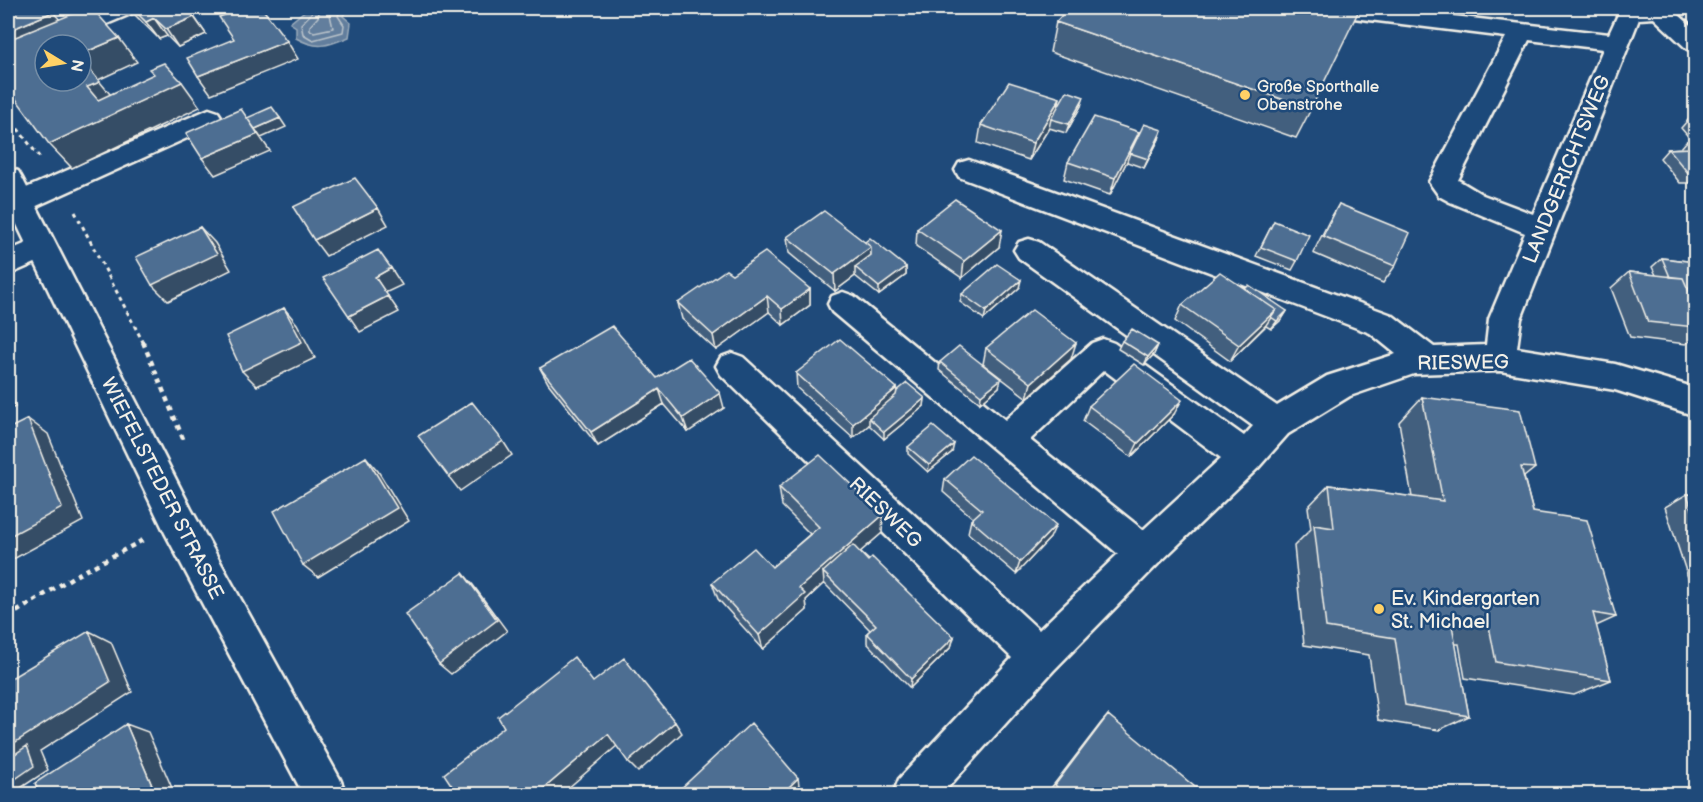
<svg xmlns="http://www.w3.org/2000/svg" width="1703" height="802" font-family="'Balsamiq Sans',sans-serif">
  <rect width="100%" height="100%" fill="#1f4a7a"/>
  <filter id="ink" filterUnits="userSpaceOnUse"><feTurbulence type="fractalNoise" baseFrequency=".0167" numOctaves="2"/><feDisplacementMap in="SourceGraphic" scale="12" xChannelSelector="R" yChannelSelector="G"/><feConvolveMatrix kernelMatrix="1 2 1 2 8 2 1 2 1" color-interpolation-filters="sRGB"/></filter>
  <g filter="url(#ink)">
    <path fill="#627e9d" stroke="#9cacbb" stroke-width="1.5" d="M308 8H348L343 16 351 23 349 37C327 46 317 50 296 38V27L290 23Z"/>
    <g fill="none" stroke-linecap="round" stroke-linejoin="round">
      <path stroke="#bac3ca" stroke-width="1.5" d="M312 8 311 14 301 24 303 34 313 40 343 32 344 25 338 16 341 8
        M320 8 318 17 310 26V30L314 32 333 28 330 15 333 8"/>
      <g stroke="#f4f1e8" stroke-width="5">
        <path id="minor" d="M105 8H137L133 13 57 45H45V50L8 64V47Z
          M1317 8H1385L1609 34 1621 8H1671L1696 30V52L1687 49 1654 18 1639 19 1521 319 1517 348 1615 364 1696 388V416L1615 390 1500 371 1414 374 1350 396 1288 434 1258 468 1157 565 1053 671 942 794H893L899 779 1012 658 721 375 716 366 721 357 732 353 743 357 1039 630 1118 554 832 312 828 304 832 296 843 292 854 296 1005 420 1092 343 1103 339 1114 343 1244 436 1253 426 1019 258 1014 250 1019 242 1029 239 1039 242 1277 406 1327 376 1396 354 1370 333 959 177 955 170 959 163 969 160 1392 315 1434 347 1486 345 1489 319 1525 233 1450 202 1439 196 1429 182 1506 37 1329 15 1321 13ZM1529 40 1603 49 1533 214 1483 195 1458 180ZM1104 370 1221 458 1143 530 1030 440Z
          M209 109 218 112 222 118 218 124 30 209 20 212 10 209 8 205 10 195Z
          M41 237 51 240 56 248 51 256 8 275V251Z"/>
      </g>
      <g stroke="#f4f1e8" stroke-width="5">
        <path id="major" d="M8 168 18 171 22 178 191 509 340 779 346 794H303L165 533 8 206Z"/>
      </g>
      <path stroke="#f4f1e8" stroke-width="3" stroke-dasharray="4 4" stroke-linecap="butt" d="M8 116 40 158
        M75 212 144 344"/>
      <path stroke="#f4f1e8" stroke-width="4.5" stroke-dasharray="5 5" stroke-linecap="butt" d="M143 342 184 441
        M8 617 73 577 145 539"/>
      <use href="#minor" fill="#1f4a7a" fill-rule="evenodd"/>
      <use href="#major" fill="#1f4a7a" fill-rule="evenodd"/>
    </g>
    <path fill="#425f7e" stroke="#f4f1e8" stroke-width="1.5" d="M128 8H210L193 15 206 34 178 47 167 36 159 39Z
      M1056 22 1311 109 1296 138 1050 52Z
      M1081 106 1066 133 1049 128 1029 160 978 143 981 125 1058 107Z
      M1695 112V183H1680L1660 158 1668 149 1681 148 1687 141H1692L1681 128Z
      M1139 132 1137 139H1159L1144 168 1127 162V161L1110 195 1064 179 1068 162Z
      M1339 204 1395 266 1383 283 1313 253 1329 221Z
      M1274 221 1297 261 1292 270 1256 256Z
      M917 229 999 247 962 278 916 246Z
      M1695 236V256L1688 242Z
      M787 237 865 242 906 267V275L879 295 855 276 835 291 789 253Z
      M1662 258 1695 262V297H1692L1695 305V337L1686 344 1630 337 1611 288 1629 272 1656 275 1652 267Z
      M732 274 810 289V305L783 325 769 312 716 350 682 319 678 303Z
      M1019 288 984 319 960 302 962 294Z
      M1245 289 1287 311 1282 319 1271 329 1266 326 1230 361 1175 321 1182 305Z
      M1122 341 1158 345 1154 354 1144 365 1118 349Z
      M986 348 1071 359 1027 398 983 364Z
      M940 362 999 387 980 403 939 370Z
      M540 368 657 378 724 408 688 432 664 404 598 446 548 383Z
      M796 373 897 388V391L925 398 924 406 884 439 869 425 853 438 797 388Z
      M1422 397 1535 468 1524 477 1533 512 1616 617 1596 626 1611 680 1574 695 1465 678 1459 644H1455L1469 716 1439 730 1378 720 1369 655 1304 645 1294 546 1311 529 1308 507 1329 485 1412 497 1399 422Z
      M1089 406 1174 414 1131 457 1083 421Z
      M908 447 952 452 928 472 908 454Z
      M945 479 1050 538 1016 574 968 533 971 520 973 518 943 492Z
      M779 487 882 533 860 552 954 637 951 647 910 688 867 643V633L870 630 824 583 806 600 807 610 763 649 718 599 712 583 772 567 810 534 782 506Z
      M1687 494 1695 495V599L1665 507Z
      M1108 715 1200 795H1051L1048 792 1101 723Z"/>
    <path fill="#364d66" stroke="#f4f1e8" stroke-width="1.5" d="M182 8H210L188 17Z
      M53 12 61 21 8 44V31Z
      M194 17 206 34 178 47 166 29Z
      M154 18 167 36 159 39 146 22Z
      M119 38 137 62 98 80 81 59V54Z
      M287 41 298 59 211 94 198 76Z
      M100 82 120 106 182 82 200 107 72 168 49 144 87 87Z
      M1084 97 1081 106 1066 133 1069 124Z
      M1060 98 1056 116 1051 119 1049 128 1029 160 1033 143Z
      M280 118 286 127 261 138 255 129Z
      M1162 130 1159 139 1144 168 1148 159Z
      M1139 132 1133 150 1130 153 1127 161 1110 195 1115 178Z
      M258 134 270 151 215 175 202 158Z
      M378 208 388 225 326 256 314 240Z
      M200 227 215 243 231 270 168 301 152 285Z
      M1002 230 999 247 962 278 964 261Z
      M871 247V264L855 267V276L835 291 834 274Z
      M906 267V275L879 295V287Z
      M391 268 402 285 385 293 375 277Z
      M1021 280 1019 288 984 319 986 311Z
      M810 289V305L783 325 782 309Z
      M388 296 399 312 360 332 349 316Z
      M767 296 769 312 716 350 713 335Z
      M284 308 297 324 315 358 257 386 242 371Z
      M1276 310 1266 325 1230 361 1239 345Z
      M1287 311 1282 319 1271 329 1277 321Z
      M1076 343 1071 359 1027 398 1031 383Z
      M1158 345 1154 354 1144 365 1148 357Z
      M1001 379 999 387 980 403 981 395Z
      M8 387 15 407 8 410Z
      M897 388 896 403 869 418V425L853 438V424Z
      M659 389 664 404 598 446 591 432Z
      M720 393 724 408 688 432 683 418Z
      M925 398 924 406 884 439V432Z
      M1182 400 1174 414 1131 457 1138 443Z
      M28 419 48 434 83 521 8 562V537Z
      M503 441 512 455 460 491 449 477Z
      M954 444 952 452 928 472 929 465Z
      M366 457 378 471 409 521 318 577 303 565Z
      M883 515 882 533 830 578 823 572 824 583 806 600 807 610 763 649 759 635 799 588Z
      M1056 525 1050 538 1016 574 1020 562Z
      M463 573 473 585 507 631 451 674 439 664Z
      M89 631 111 642 132 692 40 751 48 770 10 795H8V784L23 761 8 757V731Z
      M954 637 951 647 910 688 911 679Z
      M675 722 682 733 638 772 628 762Z
      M126 724 148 732 175 795H156Z
      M608 734 618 745 560 795H536Z
      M798 778 799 785 790 795H781Z"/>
    <path fill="#4d6e92" stroke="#f4f1e8" stroke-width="1.5" d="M22 8H49L53 12 8 31V13Z
      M87 8H92L119 38 81 54V45H45V81H81V59L100 82 87 87 98 100 154 74 149 69 164 63 182 82 49 144 8 88V40Z
      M132 8H185L194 17 166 29 154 18 146 22Z
      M244 8H262L287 41 198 76 187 58 234 39 219 17Z
      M1068 8H1360L1311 109 1056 22Z
      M1009 82 1060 98 1033 143 981 125Z
      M1067 91 1084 97 1069 124 1051 119Z
      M272 107 280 118 255 129 247 118Z
      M241 109 258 134 202 158 186 133Z
      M1094 117 1139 132 1115 178 1068 162Z
      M1144 124 1162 130 1148 159 1130 153Z
      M1687 141H1695V174H1689L1668 149 1692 148Z
      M355 178 378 208 314 240 293 207Z
      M955 199 1002 230 964 261 917 229Z
      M1339 204 1410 233 1395 266 1323 236Z
      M824 211 871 247 834 274 787 237Z
      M1274 221 1309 235 1297 261 1261 247Z
      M200 227 217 254 152 285 136 257Z
      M870 238 906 267 879 287 855 267 871 255V247L865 242Z
      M378 250 391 268 375 277 388 296 349 316 323 278Z
      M765 252 810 289 782 309 767 296 713 335 678 303 726 270 732 274Z
      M1662 258 1695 262V288L1687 287 1683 278 1670 277Z
      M997 264 1021 280 986 311 962 294Z
      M1220 272 1276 310 1239 345 1182 305Z
      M1629 272 1683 278 1695 305V327L1648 322Z
      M1249 285 1287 311 1277 321 1271 317 1276 310 1245 289Z
      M284 308 302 342 242 371 226 336Z
      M1032 310 1076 343 1031 383 986 348Z
      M612 326 657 378 689 358 720 393 683 418 659 389 591 432 540 368Z
      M1132 329 1158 345 1148 357 1122 341Z
      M840 339 897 388 853 424 796 373Z
      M959 346 1001 379 981 395 940 362Z
      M1134 364 1182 400 1138 443 1089 406Z
      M907 383 925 398 884 432 869 418 896 395 897 391Z
      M1422 397 1520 410 1535 468 1521 467 1533 512 1587 520 1616 617 1593 613 1611 680 1496 662 1489 626 1451 620 1469 716 1405 705 1395 638 1326 627 1314 525 1334 528 1329 485 1443 501Z
      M472 402 503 441 449 477 418 436Z
      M28 419 62 508 8 537V429Z
      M933 426 954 444 929 465 908 447Z
      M820 455 883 515 799 588 805 594 759 635 712 583 754 548 772 567 819 527 779 487Z
      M971 455 1056 525 1020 562 971 520 982 510 945 479Z
      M366 457 397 508 303 565 274 511Z
      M1687 494 1695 495V518Z
      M853 545 868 561 872 557 954 637 911 679 867 633 876 625 823 572Z
      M463 573 497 620 439 664 405 614Z
      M89 631 110 682 8 747V680Z
      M574 657 593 682 624 658 675 722 628 762 608 734 536 795H458L444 774 504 727 498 717Z
      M1108 715 1201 792 1200 795H1065L1055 785Z
      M751 723 798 778 781 795H674Z
      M126 724 156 795H39L35 783Z
      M27 746 34 766 8 784V757L9 758Z"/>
  </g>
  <g fill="#ffd166" stroke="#1f4a7a" stroke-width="2">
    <circle cx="1245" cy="95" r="6"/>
    <circle cx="1379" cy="609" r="6"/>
  </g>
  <g text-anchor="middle" stroke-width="5" stroke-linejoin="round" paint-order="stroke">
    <g font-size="16" fill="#f4f1e8" stroke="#1f4a7a" text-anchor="start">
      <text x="1257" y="92">Große Sporthalle<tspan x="1257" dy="18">Obenstrohe</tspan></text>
    </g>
    <g font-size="20" fill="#f4f1e8" stroke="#1f4a7a">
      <text transform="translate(1566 169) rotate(-68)" y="7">LANDGERICHTSWEG</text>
      <text transform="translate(1463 362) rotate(-1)" y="7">RIESWEG</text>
      <text transform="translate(163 488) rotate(63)" y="7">WIEFELSTEDER STRASSE</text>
      <text transform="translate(886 512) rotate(44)" y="7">RIESWEG</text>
    </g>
    <g font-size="20" fill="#f4f1e8" stroke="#1f4a7a" text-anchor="start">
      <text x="1391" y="605">Ev. Kindergarten<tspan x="1391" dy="23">St. Michael</tspan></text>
    </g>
  </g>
  <rect width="1703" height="802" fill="none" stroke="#1f4a7a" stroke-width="30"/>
  <rect x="15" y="15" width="1673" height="772" fill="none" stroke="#f4f1e8" stroke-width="2" filter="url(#ink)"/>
  <g transform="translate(63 63) rotate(101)"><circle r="28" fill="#1f4a7a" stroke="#748da6" stroke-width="1.5"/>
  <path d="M0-4.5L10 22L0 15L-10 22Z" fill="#ffd166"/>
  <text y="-9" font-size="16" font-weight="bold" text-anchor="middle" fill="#f4f1e8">N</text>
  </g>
</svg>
